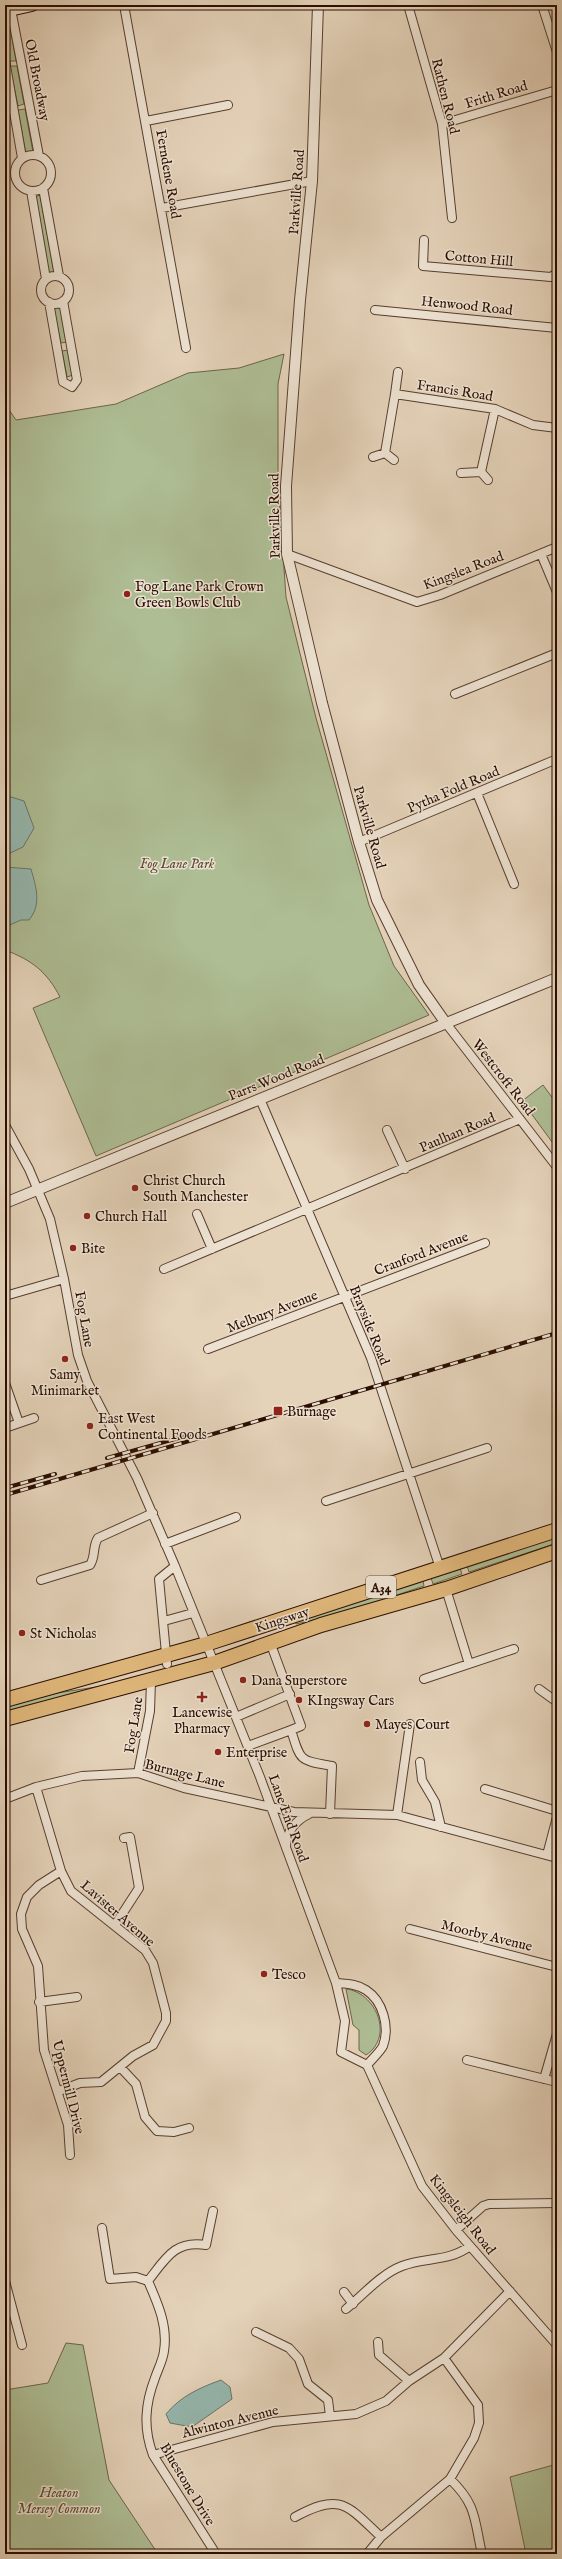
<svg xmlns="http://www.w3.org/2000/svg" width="562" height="2559" font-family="'IM FELL English',serif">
  <rect width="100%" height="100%" fill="#e4d2b9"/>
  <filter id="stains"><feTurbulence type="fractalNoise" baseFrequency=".005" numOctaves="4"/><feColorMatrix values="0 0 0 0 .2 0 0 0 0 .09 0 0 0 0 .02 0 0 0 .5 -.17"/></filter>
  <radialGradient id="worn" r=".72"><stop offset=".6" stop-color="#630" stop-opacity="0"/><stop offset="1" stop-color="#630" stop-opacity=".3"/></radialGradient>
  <path fill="#aebd94" stroke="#6c654a" d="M9 21 16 61H9L5 22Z
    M10 66H17L24 104 18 106Z
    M25 109 33 152 26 154 18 110Z
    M40 195 54 272 47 274 34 197Z
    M53 306H60L67 342 61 343Z
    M69 350 73 375 67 377 62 351Z
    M284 354 278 384V481L286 597 316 718 369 905 394 966 429 1015 96 1156 33 1008 60 997C47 972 32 960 5 950V404L16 420 116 404 188 373 239 368Z
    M543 1085 557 1104 555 1146 522 1101Z
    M557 1536V1543L469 1572 467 1566Z
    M460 1568 462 1574 433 1584 431 1578Z
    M423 1581 424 1586 333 1616 296 1624 295 1621Z
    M96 1687 97 1689 5 1713V1707L57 1693Z
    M346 1989C375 1992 395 2036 366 2055L359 2050V2030L353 2025Z
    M66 2343 83 2345 109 2480 158 2554H5V2390L48 2383Z
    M557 2464V2554H526L510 2477Z"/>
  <path fill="#95b8af" stroke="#6a7469" d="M11 797 24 801 34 828 23 847 6 855 5 799Z
    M5 867 31 869C36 887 42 904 29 920H21L5 927Z
    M221 2380 230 2387 232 2399 192 2427 170 2423 166 2414C181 2396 199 2388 221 2380Z"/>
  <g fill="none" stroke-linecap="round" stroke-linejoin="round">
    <g stroke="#583e2e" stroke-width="10">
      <path id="minor" d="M124 5 186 348
        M408 5 442 124 452 218
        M542 5 557 52
        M11 9 39 156
        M5 60 22 158
        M146 121 228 105
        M442 124 557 90
        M15 173a18 18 0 1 1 36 0a18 18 0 1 1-36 0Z
        M43 188 59 276
        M31 191 46 279
        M162 208 312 181
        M424 240 423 266 551 277 557 273
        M41 290a14 14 0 1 1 28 0a14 14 0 1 1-28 0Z
        M49 302 63 382 72 387 77 380 63 301
        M375 310 557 328
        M395 394 398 372
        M373 457 385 453
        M394 460 385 453 395 394 495 409 533 425 557 428
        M481 472 495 409
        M461 473 481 472 488 480
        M287 554 417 602 440 595 557 547
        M541 554 557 592
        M455 694 557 653
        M477 793 514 884
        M359 842 557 759
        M445 1022 557 1167
        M260 1099 371 1358 440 1568
        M5 1125 29 1169 50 1219 64 1279 78 1355 87 1381 137 1478 175 1566 260 1777 336 1983 345 2021 341 2052 367 2065 422 2186 456 2230 557 2345
        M387 1130 405 1169
        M197 1214 212 1249
        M164 1269 520 1119
        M5 1296 64 1279
        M208 1349 485 1243
        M5 1383 19 1423
        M5 1428 34 1418
        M326 1501 487 1448
        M165 1544 236 1517
        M41 1580 90 1565C96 1556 92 1547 98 1538L153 1513
        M446 1589 469 1664
        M164 1621 193 1613
        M270 1642 301 1726 291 1730
        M167 1664 159 1579 175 1566
        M424 1679 514 1649
        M539 1689 557 1702
        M236 1717 290 1694
        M248 1746 291 1730C301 1762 299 1760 332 1766L330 1814
        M420 1762 422 1780 435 1802 441 1827
        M138 1773 150 1711 151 1681
        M36 1787 61 1871 71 1891 145 1950 153 1963 166 2013V2021L153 2045 133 2056 101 2082 80 2083 59 2091
        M485 1789 557 1811
        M5 1799 36 1787 82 1776 138 1773 184 1788 294 1812 397 1815 557 1858
        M397 1815 410 1724
        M286 1847C286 1832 296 1820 309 1814
        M547 1855 557 1817
        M61 1871 39 1885 27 1897 21 1914 22 1929 38 1966 44 2050 68 2125 70 2155
        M115 1925 139 1888 130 1837 124 1838
        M410 1929 557 1967
        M336 1983C347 1984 357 1984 366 1990 383 2001 390 2027 383 2046 380 2052 372 2059 367 2065
        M39 2002 77 1997
        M467 2060 557 2082
        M121 2068 136 2084 145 2117 157 2131 174 2132 189 2128
        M544 2079 557 2034
        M102 2228 110 2279 136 2277 148 2281C158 2304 168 2326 164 2351 163 2360 158 2369 155 2378 145 2404 143 2428 153 2455L216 2554
        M456 2230 483 2206 489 2204 557 2203
        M5 2281 22 2345
        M148 2281C166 2258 175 2240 206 2245L213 2211
        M344 2292 353 2304
        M346 2309C363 2295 381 2274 402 2266 425 2257 449 2262 470 2246
        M256 2332 289 2348 299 2359 308 2384 328 2400 330 2416
        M378 2342 379 2355 409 2381
        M153 2455 273 2422 356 2414 386 2401 409 2381 444 2358 510 2291
        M450 2479C477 2505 474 2519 482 2554
        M295 2517C341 2492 347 2505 381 2537
        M367 2554 381 2537 450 2479 474 2438 479 2423 478 2405 444 2358"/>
    </g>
    <g stroke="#583e2e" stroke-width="12">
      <path id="tertiary" d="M318 5 312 181 300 300 286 486 287 554 322 703 359 842 377 900 419 985 445 1022
        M5 1203 557 978"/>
    </g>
    <g stroke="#2a0d00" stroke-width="14">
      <path id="secondary" d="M5 11 32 5"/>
    </g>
    <g stroke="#2a0d00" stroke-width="16">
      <path id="trunk" d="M5 1700 206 1644 557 1530
        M5 1719 214 1663 321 1625 446 1589 557 1551"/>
    </g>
    <use href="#minor" stroke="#ede2d2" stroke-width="8"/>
    <use href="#tertiary" stroke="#ede2d2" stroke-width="10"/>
    <use href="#secondary" stroke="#ede2d2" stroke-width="12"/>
    <use href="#trunk" stroke="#e2b97c" stroke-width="14"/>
    <g stroke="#2a0d00" stroke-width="4">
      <path id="rail" d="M107 1458 189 1435
        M5 1488 55 1474
        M5 1495 557 1333"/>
    </g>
    <use href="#rail" stroke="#ede2d2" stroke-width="2.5" stroke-dasharray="8" stroke-linecap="butt"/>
  </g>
  <g fill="#8f2418" stroke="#ede2d2" stroke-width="1.5">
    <circle cx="127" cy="594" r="4"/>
    <circle cx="135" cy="1188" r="4"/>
    <circle cx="87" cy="1216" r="4"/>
    <circle cx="73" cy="1248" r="4"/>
    <circle cx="65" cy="1359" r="4"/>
    <rect x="273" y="1406" width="10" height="10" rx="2"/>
    <circle cx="90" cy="1426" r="4"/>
    <circle cx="22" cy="1633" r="4"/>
    <circle cx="243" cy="1680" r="4"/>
    <path d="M200 1691h4v4h4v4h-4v4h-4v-4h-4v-4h4z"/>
    <circle cx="299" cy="1700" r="4"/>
    <circle cx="367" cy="1724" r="4"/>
    <circle cx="218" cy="1752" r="4"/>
    <circle cx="264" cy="1974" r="4"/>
  </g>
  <g text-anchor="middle" stroke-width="3" stroke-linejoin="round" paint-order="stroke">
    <rect fill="#ede2d2" stroke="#644d3f" stroke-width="1" x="366" y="1576" width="30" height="22" rx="3"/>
    <g font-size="13" font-weight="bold" fill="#2a0d00">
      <text x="381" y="1592">A34</text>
    </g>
    <g font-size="14" fill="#2a0d00" stroke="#ede2d2">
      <text transform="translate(38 80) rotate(79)" y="5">Old Broadway</text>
      <text transform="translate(496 94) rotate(-17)" y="5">Frith Road</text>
      <text transform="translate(446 96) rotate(76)" y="5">Rathen Road</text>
      <text transform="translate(169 174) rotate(80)" y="5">Ferndene Road</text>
      <text transform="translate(296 192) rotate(-86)" y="5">Parkville Road</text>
      <text transform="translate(479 258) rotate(5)" y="5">Cotton Hill</text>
      <text transform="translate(467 305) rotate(6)" y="5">Henwood Road</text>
      <text transform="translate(455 390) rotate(9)" y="5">Francis Road</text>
      <text transform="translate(274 516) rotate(-91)" y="5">Parkville Road</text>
      <text transform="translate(463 570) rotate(-21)" y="5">Kingslea Road</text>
      <text transform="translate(453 789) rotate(-23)" y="5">Pytha Fold Road</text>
      <text transform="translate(370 827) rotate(74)" y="5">Parkville Road</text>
      <text transform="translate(276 1077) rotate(-22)" y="5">Parrs Wood Road</text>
      <text transform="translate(504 1077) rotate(52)" y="5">Westcroft Road</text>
      <text transform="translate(457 1132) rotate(-23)" y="5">Paulhan Road</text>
      <text transform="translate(421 1253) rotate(-21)" y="5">Cranford Avenue</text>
      <text transform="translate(272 1311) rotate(-21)" y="5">Melbury Avenue</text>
      <text transform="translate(85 1319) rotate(80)" y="5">Fog Lane</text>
      <text transform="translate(370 1325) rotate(68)" y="5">Brayside Road</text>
      <text transform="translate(282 1619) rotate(-18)" y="5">Kingsway</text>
      <text transform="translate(133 1725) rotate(-81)" y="5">Fog Lane</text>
      <text transform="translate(185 1773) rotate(14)" y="5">Burnage Lane</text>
      <text transform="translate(289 1818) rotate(70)" y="5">Lane End Road</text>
      <text transform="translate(118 1913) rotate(41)" y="5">Lavister Avenue</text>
      <text transform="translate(487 1935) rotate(14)" y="5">Moorby Avenue</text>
      <text transform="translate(69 2087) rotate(76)" y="5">Uppermill Drive</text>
      <text transform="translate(463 2214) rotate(52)" y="5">Kingsleigh Road</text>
      <text transform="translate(230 2421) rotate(-14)" y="5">Alwinton Avenue</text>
      <text transform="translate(188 2484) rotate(59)" y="5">Bluestone Drive</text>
    </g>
    <g font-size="14" fill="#2a0d00" stroke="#ede2d2" text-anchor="start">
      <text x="135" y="591">Fog Lane Park Crown<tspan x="135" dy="16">Green Bowls Club</tspan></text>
      <text x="143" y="1185">Christ Church<tspan x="143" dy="16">South Manchester</tspan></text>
      <text x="95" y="1221">Church Hall</text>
      <text x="81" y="1253">Bite</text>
      <text x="65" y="1379" text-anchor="middle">Samy<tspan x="65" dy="16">Minimarket</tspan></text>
      <text x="287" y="1416">Burnage</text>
      <text x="98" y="1423">East West<tspan x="98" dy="16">Continental Foods</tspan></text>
      <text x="30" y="1638">St Nicholas</text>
      <text x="251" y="1685">Dana Superstore</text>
      <text x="307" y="1705">KIngsway Cars</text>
      <text x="202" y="1717" text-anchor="middle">Lancewise<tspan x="202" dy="16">Pharmacy</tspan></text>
      <text x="375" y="1729">Mayes Court</text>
      <text x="226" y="1757">Enterprise</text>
      <text x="272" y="1979">Tesco</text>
    </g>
    <g font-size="14" font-style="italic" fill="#584b34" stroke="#ede2d2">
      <text x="177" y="868">Fog Lane Park</text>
      <text x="59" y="2497">Heaton<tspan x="59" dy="16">Mersey Common</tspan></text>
    </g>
  </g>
  <rect width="562" height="2559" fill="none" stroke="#e4d2b9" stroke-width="20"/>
  <rect x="6" y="6" width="550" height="2547" fill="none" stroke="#2a0d00" stroke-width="2"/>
  <rect x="10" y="10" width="542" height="2539" fill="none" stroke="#2a0d00"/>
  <rect width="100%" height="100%" filter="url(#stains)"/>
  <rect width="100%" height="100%" fill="url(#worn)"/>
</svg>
